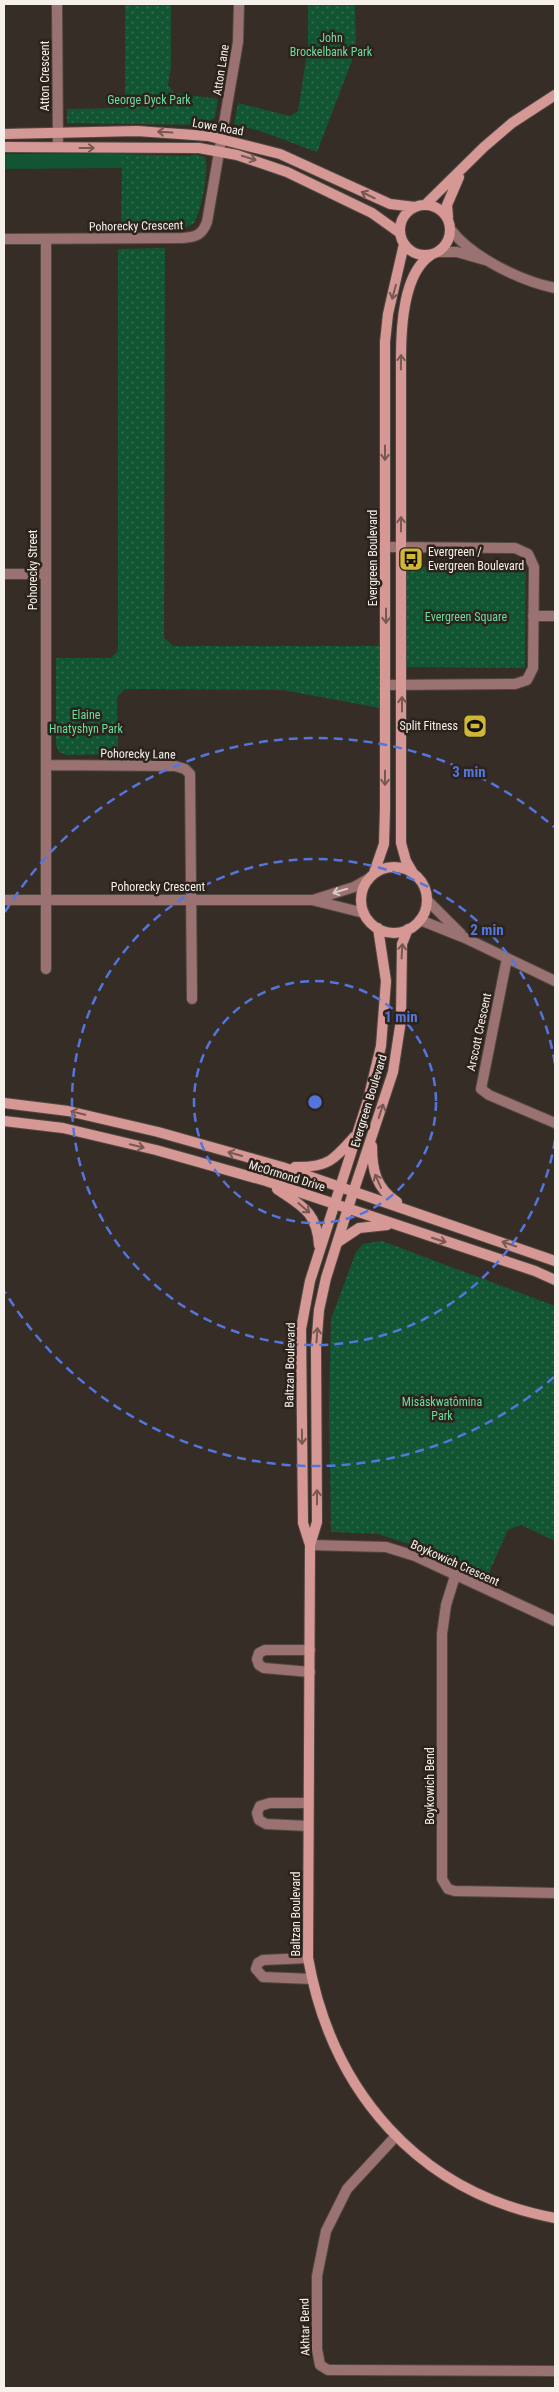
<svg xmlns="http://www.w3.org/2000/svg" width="559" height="2392" font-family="'Roboto Condensed',sans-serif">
  <defs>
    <pattern id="park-dots" width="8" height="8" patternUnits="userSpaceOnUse" patternTransform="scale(1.25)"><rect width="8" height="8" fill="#153"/><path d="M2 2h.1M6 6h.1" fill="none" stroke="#346e51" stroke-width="1.8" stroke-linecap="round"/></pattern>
  </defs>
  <rect width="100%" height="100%" fill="#362d26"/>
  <path fill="#153" d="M4 154H122V168L4 169Z"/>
  <path fill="url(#park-dots)" d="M125 4H171V67L168 85 174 93 218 99 215 117 205 125 67 123V109L125 108Z
    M308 4H355L356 50 317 152 260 131 234 124 238 103 290 116 298 111 308 46Z
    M122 154 190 156 194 154 205 157C210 168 201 213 194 223L185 228H121Z
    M165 248 164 638 173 646H380V708L283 690 125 689 117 697 118 754 67 755 59 752 56 744V658H111L118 651V249Z
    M406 567H526L525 668 405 667Z
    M382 1241 555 1306V1541L521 1525 508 1530 487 1577 421 1548 378 1534 331 1532 329 1408 331 1319 356 1252 363 1244Z"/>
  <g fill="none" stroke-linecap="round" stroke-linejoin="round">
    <g stroke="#514842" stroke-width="12">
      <path id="street" d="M57 4 58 147
        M451 230C473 258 521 281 555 288
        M4 239 183 238C196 237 202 235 207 222L238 42 239 4
        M439 252H457L485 260
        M386 547 515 548 528 554 534 567 533 668 527 680 515 684 386 685
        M4 574H45
        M533 616H555
        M47 765 175 766 185 769 190 774 192 999
        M4 900H312L364 913
        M313 900 354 887 368 879
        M427 900 461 934
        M420 920 465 938 555 981
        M507 958 481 1089 489 1095 555 1123
        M46 969V239
        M310 1545 386 1547 415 1556 555 1621
        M455 1576 446 1605 442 1634V1879L448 1889 455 1891 555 1893
        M310 1650H265L259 1653 257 1659 259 1665 264 1668 310 1672
        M308 1803H270L260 1806 257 1813 259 1820 266 1824 308 1826
        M308 1958 263 1960 258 1963 256 1969 263 1977 312 1979
        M396 2136 347 2189 326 2231 317 2276V2349L320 2365 328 2370H337L555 2371"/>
    </g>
    <g stroke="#514842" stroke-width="12">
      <path id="secondary" d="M4 134 137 131 208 136 280 154 390 204 415 207
        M4 147 199 148 237 155 287 172 372 213 400 233
        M426 204 484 147 512 123 555 95
        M400 230a25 25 0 1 1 50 0a25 25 0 1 1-50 0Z
        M448 217 447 205 459 177
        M361 900a33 33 0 1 1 66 0a33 33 0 1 1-66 0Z
        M374 873 384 844 385 809V342L388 314 404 244
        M413 873 406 861 401 843V358C401 327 403 273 431 255
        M408 929 402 944 401 1020 393 1072 348 1208 326 1278 319 1310 316 1348 317 1522 310 1545 308 1958C332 2092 419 2193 555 2218
        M4 1103 68 1111 158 1132 282 1167 555 1261
        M4 1121 63 1128 156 1150 266 1181 535 1271 555 1280
        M372 1146C372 1170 376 1188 397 1202
        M295 1167C327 1168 334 1160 354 1137
        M277 1189C302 1206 317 1212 319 1245
        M338 1242 359 1228 387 1225
        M310 1545 303 1523 301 1329 310 1281 368 1100 381 1046 386 981 378 928"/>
    </g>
    <use href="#street" stroke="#9a7271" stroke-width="10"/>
    <use href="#secondary" stroke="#d69895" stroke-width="10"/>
  </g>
  <defs><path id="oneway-shaft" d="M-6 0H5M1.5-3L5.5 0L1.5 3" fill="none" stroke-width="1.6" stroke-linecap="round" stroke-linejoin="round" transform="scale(1.25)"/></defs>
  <g stroke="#785852">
    <use href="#oneway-shaft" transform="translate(165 132) rotate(-177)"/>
    <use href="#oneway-shaft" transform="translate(87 148)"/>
    <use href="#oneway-shaft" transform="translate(249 158) rotate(17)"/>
    <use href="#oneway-shaft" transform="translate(368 195) rotate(-154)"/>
    <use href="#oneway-shaft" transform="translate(394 292) rotate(105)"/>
    <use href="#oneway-shaft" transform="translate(401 362) rotate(-89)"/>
    <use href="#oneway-shaft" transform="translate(385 453) rotate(90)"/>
    <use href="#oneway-shaft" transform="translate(401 524) rotate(-90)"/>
    <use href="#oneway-shaft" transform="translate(386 616) rotate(90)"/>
    <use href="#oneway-shaft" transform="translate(402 704) rotate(-90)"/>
    <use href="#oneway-shaft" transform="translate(385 778) rotate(90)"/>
    <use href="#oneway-shaft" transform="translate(402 951) rotate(-87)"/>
    <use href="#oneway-shaft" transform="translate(381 1111) rotate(-72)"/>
    <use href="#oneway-shaft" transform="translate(78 1113) rotate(-167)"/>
    <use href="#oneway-shaft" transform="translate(137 1146) rotate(14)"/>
    <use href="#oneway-shaft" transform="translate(235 1154) rotate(-164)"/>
    <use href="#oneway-shaft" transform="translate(378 1181) rotate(-114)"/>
    <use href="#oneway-shaft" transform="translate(304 1208) rotate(41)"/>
    <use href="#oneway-shaft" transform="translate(439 1240) rotate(18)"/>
    <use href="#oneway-shaft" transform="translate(509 1244) rotate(-161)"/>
    <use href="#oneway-shaft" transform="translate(317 1335) rotate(-86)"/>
    <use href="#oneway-shaft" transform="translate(302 1437) rotate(89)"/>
    <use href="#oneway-shaft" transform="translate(317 1497) rotate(-90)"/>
  </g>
  <use stroke="#dacac6" href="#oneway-shaft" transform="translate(340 891) rotate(163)"/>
  <g fill="none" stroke="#5376dd" stroke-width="2.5" stroke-dasharray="9 6">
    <circle cx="315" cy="1102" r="121"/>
    <path d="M555 1140A243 243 0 1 1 555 1064"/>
    <path d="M554 1377A364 364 0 0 1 5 1292M5 912A364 364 0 0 1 554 827"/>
  </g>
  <defs>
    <g id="bus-square" transform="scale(1.25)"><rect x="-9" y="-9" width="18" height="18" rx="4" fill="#d0b736" stroke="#2c231c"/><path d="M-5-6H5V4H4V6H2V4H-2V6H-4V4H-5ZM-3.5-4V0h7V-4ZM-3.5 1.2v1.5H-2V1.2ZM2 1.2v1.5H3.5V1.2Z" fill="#111"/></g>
    <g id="stadium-square" transform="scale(1.25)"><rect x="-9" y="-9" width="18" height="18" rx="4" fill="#d0b736" stroke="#2c231c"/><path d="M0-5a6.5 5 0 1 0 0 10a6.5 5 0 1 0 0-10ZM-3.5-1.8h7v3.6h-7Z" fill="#111"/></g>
  </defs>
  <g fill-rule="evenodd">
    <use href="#bus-square" x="411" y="559"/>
    <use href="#stadium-square" x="475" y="726"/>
  </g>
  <g text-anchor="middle" stroke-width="5" stroke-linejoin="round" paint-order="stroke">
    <g font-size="12" fill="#6add9c" stroke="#2c231c">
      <text x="331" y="42">John<tspan x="331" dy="14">Brockelbank Park</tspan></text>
      <text x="149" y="104">George Dyck Park</text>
      <text x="466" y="621">Evergreen Square</text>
      <text x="86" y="719">Elaine<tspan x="86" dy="14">Hnatyshyn Park</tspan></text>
      <text x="442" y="1406">Misâskwatômina<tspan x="442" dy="14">Park</tspan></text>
    </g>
    <g font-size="12" fill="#f6f0eb" stroke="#2c231c">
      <text transform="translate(221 70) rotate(-81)" y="4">Atton Lane</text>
      <text transform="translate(45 76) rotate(-90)" y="4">Atton Crescent</text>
      <text transform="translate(218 127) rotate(10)" y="4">Lowe Road</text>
      <text transform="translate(136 226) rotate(-1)" y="4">Pohorecky Crescent</text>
      <text transform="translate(373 558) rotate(-90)" y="4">Evergreen Boulevard</text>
      <text transform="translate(33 570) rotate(-90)" y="4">Pohorecky Street</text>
      <text transform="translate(138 754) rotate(1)" y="4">Pohorecky Lane</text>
      <text x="158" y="891">Pohorecky Crescent</text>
      <text transform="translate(479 1032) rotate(-78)" y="4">Arscott Crescent</text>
      <text transform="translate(369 1101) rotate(-73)" y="4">Evergreen Boulevard</text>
      <text transform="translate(287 1176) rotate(17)" y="4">McOrmond Drive</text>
      <text transform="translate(290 1365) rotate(-89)" y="4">Baltzan Boulevard</text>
      <text transform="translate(455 1563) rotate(24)" y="4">Boykowich Crescent</text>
      <text transform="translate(430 1786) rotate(-90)" y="4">Boykowich Bend</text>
      <text transform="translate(296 1914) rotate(-90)" y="4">Baltzan Boulevard</text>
      <text transform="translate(305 2327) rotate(-91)" y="4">Akhtar Bend</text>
    </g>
    <g font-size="12" fill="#f6f0eb" stroke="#2c231c" text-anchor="start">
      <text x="428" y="556">Evergreen /<tspan x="428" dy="14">Evergreen Boulevard</tspan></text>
      <text x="458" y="730" text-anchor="end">Split Fitness</text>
    </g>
  </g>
  <circle cx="315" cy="1102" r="8" fill="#5376dd" stroke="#2c231c" stroke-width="2.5"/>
  <g font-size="15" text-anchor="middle" font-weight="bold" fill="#5376dd" stroke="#2c231c" stroke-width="5" stroke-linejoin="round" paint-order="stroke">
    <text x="469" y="777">3 min</text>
    <text x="487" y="935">2 min</text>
    <text x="401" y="1022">1 min</text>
  </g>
  <rect width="559" height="2392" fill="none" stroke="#f6f0eb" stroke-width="10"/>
</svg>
